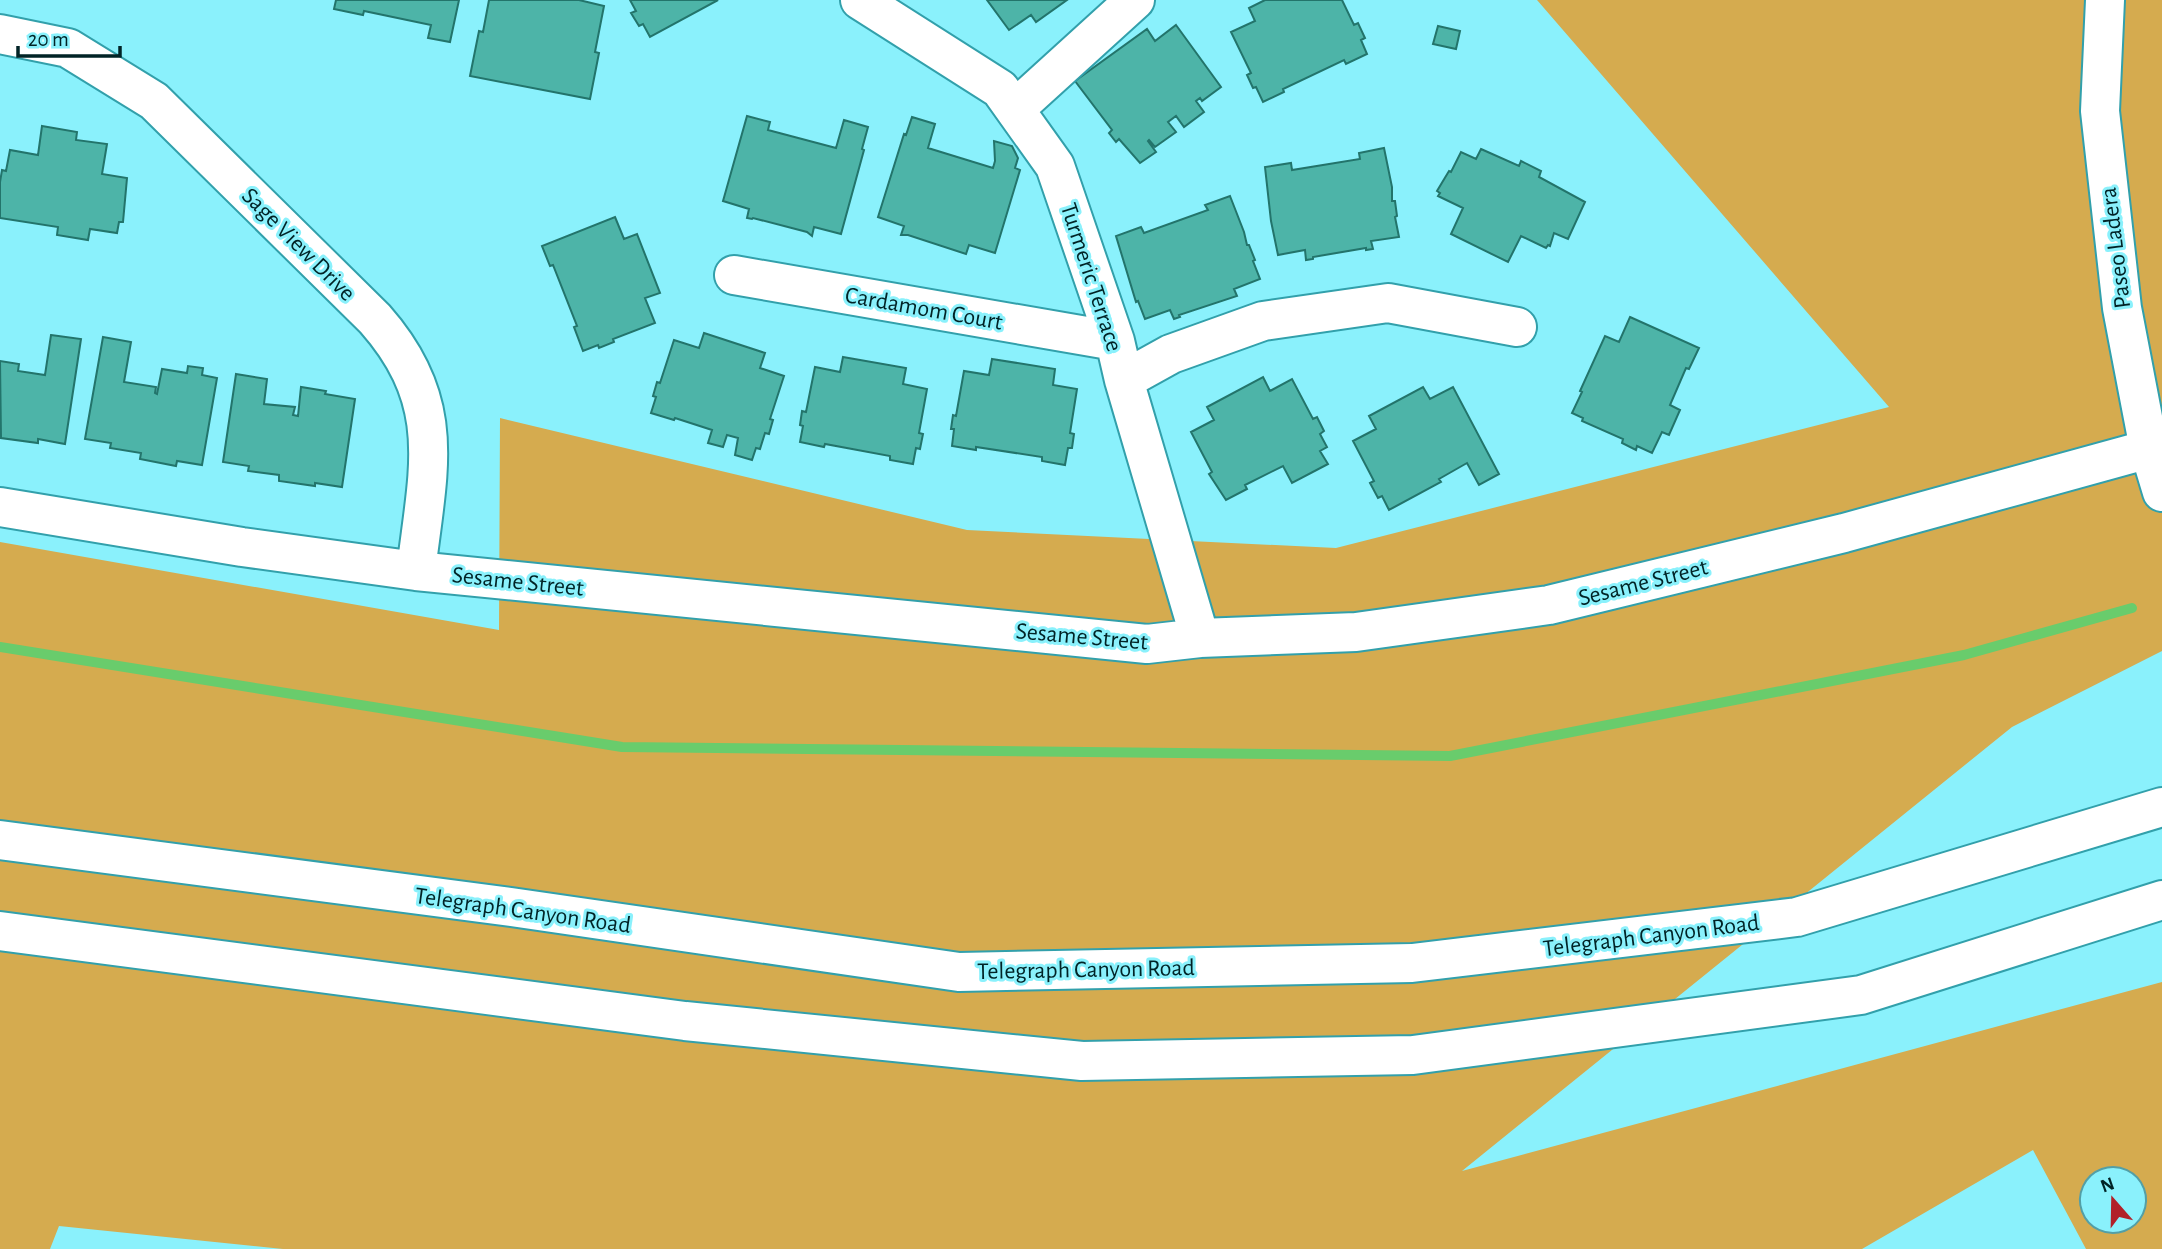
<svg xmlns="http://www.w3.org/2000/svg" width="2162" height="1249" font-family="'Alegreya Sans',sans-serif">
  <rect width="100%" height="100%" fill="#8af1fc"/>
  <path fill="#d5ab4f" fill-rule="evenodd" d="M1537 0H2162V651L2012 727 1462 1171 2162 982V1249H2086L2033 1150 1862 1249H283L59 1226 50 1249H0V542L499 630 500 418 967 530 1336 548 1889 407ZM2092 1179H2134V1221H2092Z"/>
  <g fill="none" stroke-linecap="round" stroke-linejoin="round">
    <path stroke="#69cc6c" stroke-width="10" d="M0 647 622 747 1450 756 1964 655 2132 608"/>
  </g>
  <path fill="#4db4a8" stroke="#23746b" stroke-width="2" d="M336 0H459L450 42 428 38 431 25 364 11 363 15 334 9Z
    M489 0H579L604 6 595 52 599 53 590 99 470 76 479 31 483 32Z
    M630 0H718L650 37 643 24 639 26 631 13 636 11Z
    M987 0H1067L1036 22 1031 15 1009 30Z
    M1265 0H1342L1354 25 1358 23 1365 38 1361 40 1367 54 1346 64 1344 60 1283 89 1284 92 1263 102 1256 87 1253 88 1247 75 1251 73 1231 32 1255 21 1249 8Z
    M1176 25 1221 87 1202 101 1200 98 1196 101 1204 112 1184 127 1176 116 1168 122 1176 132 1155 147 1149 140 1148 141 1156 152 1140 163 1119 139 1116 142 1109 133 1112 130 1075 81 1147 29 1155 41Z
    M1438 26 1460 31 1456 49 1433 44Z
    M747 116 770 122 768 130 836 148 844 120 868 127 862 149 864 150 841 234 814 227 812 236 807 232 753 218 752 219 747 218 749 209 723 201Z
    M912 117 935 124 928 148 993 168 995 161 994 141 1012 146 1018 158 1015 168 1020 170 995 253 969 245 966 254 908 235H901L904 226 878 217 904 134 906 135Z
    M42 126 77 132 76 140 107 144 102 174 127 178 123 222H119L117 233 90 229 88 240 57 235 58 227 0 218V182L2 170 6 171 10 150 38 155Z
    M1384 148 1392 187V201H1395L1397 216 1395 217 1399 237 1371 241 1373 249 1366 250V248L1313 257V259L1306 260 1305 250 1278 255 1271 221 1265 167 1291 163 1292 170 1360 159 1359 153Z
    M1481 149 1519 166 1521 161 1541 171 1539 177 1585 202 1568 239 1554 233 1550 246 1548 245 1546 248 1521 236 1508 262 1451 234 1463 208 1438 196 1440 193 1437 191 1449 171 1451 172 1461 152 1476 159Z
    M1230 196 1244 232 1247 245H1249L1255 260 1253 261 1260 279 1234 289 1237 296 1179 315 1180 317 1174 319 1170 310 1145 319 1138 301 1136 302 1116 236 1141 227 1144 233 1208 210 1205 205Z
    M615 217 624 239 637 234 660 293 645 298 655 323 613 339 614 342 599 348 598 345 583 351 574 327 577 326 553 265 550 266 542 246Z
    M1630 317 1699 348 1689 369 1686 368 1670 405 1680 410 1669 435 1662 432 1652 453 1637 446 1636 450 1622 443 1623 439 1582 421 1583 418 1572 413 1582 392 1580 391 1605 336 1619 342Z
    M704 333 765 353 760 368 784 376 770 419 773 420 769 434 765 433 760 449 756 448 752 460 735 455 738 438 727 435 723 447 708 443 712 430 675 418 674 420 651 413 656 397 653 396 657 382 660 383 674 340 699 348Z
    M51 335 81 339 65 444 38 439V443L1 438 0 361 19 364 18 371 45 375Z
    M103 337 131 342 124 382 156 387 155 393 157 394 162 369 187 373 188 366 203 368 202 375 217 378 202 465 177 461 176 466 140 459 141 453 110 448 111 443 85 439Z
    M843 357 906 368 903 384 927 389 919 433 923 434 920 449 916 448 913 464 890 460V456L825 444 824 447 800 442 803 426 800 425 802 411 806 412 815 367 840 372Z
    M992 359 1055 369 1053 385 1077 389 1070 433 1074 434 1072 448H1068L1065 465 1042 461V457L976 447V450L952 446 954 429H951L953 415 956 416 964 371 989 375Z
    M236 374 267 379 264 404 295 407 293 415 298 416 301 387 326 391 325 394 355 399 342 487 315 483V486L279 481V475L248 471 249 466 223 462Z
    M1263 377 1270 391 1292 379 1313 419 1317 417 1324 431 1320 434 1327 447 1320 451 1328 464 1292 483 1283 466 1245 485 1247 489 1226 500 1209 474 1212 472 1191 432 1214 420 1207 407Z
    M1423 387 1430 399 1453 387 1499 474 1479 485 1467 463 1439 479 1441 482 1389 510 1382 496 1378 498 1370 483 1374 481 1353 441 1376 429 1369 416Z"/>
  <g fill="none" stroke-linecap="round" stroke-linejoin="round">
    <g stroke="#32a0ab" stroke-width="42">
      <path id="minor" d="M860 0 1000 89 1055 166 1115 341 1124 380 1200 638
        M2105 0 2100 111 2122 308 2149 449 2162 492
        M0 34 68 48 154 101 375 319C449 403 428 469 416 571
        M1015 109 1135 0
        M734 275 1115 341
        M1124 380 1171 354 1263 321 1388 303 1517 327
        M0 507 242 547 416 571 1147 644 1200 638 1356 632 1549 605 1844 533 2149 449"/>
    </g>
    <g stroke="#32a0ab" stroke-width="42">
      <path id="major" d="M0 840 511 907 959 972 1412 963 1797 917 2162 807
        M0 931 685 1021 1082 1061 1413 1055 1861 995 2162 900"/>
    </g>
    <use href="#minor" stroke="#fff" stroke-width="38"/>
    <use href="#major" stroke="#fff" stroke-width="38"/>
  </g>
  <g text-anchor="middle" stroke-width="6" stroke-linejoin="round" paint-order="stroke">
    <g font-size="24" fill="#012326" stroke="#8af1fc">
      <text transform="translate(299 244) rotate(45)" y="8">Sage View Drive</text>
      <text transform="translate(2115 248) rotate(-97)" y="8">Paseo Ladera</text>
      <text transform="translate(1092 277) rotate(72)" y="8">Turmeric Terrace</text>
      <text transform="translate(924 308) rotate(10)" y="8">Cardamom Court</text>
      <text transform="translate(518 581) rotate(6)" y="8">Sesame Street</text>
      <text transform="translate(1643 582) rotate(-14)" y="8">Sesame Street</text>
      <text transform="translate(1082 636) rotate(5)" y="8">Sesame Street</text>
      <text transform="translate(523 910) rotate(8)" y="8">Telegraph Canyon Road</text>
      <text transform="translate(1651 935) rotate(-7)" y="8">Telegraph Canyon Road</text>
      <text transform="translate(1086 969) rotate(-1)" y="8">Telegraph Canyon Road</text>
    </g>
  </g>
  <g transform="translate(2113 1200) rotate(340)"><circle r="33" fill="#8af1fc" stroke="#539fa6" stroke-width="2"/>
  <path d="M0-5L12 26L0 18L-12 26Z" fill="#b12028"/>
  <text y="-10" font-size="19" font-weight="bold" text-anchor="middle" fill="#012326">N</text>
  </g>
  <path d="M18 46v10h102v-10" fill="none" stroke="#012326" stroke-width="3.5"/>
  <text x="28" y="46" font-size="21" fill="#012326" stroke="#8af1fc" stroke-width="5" paint-order="stroke">20 m</text>
</svg>
